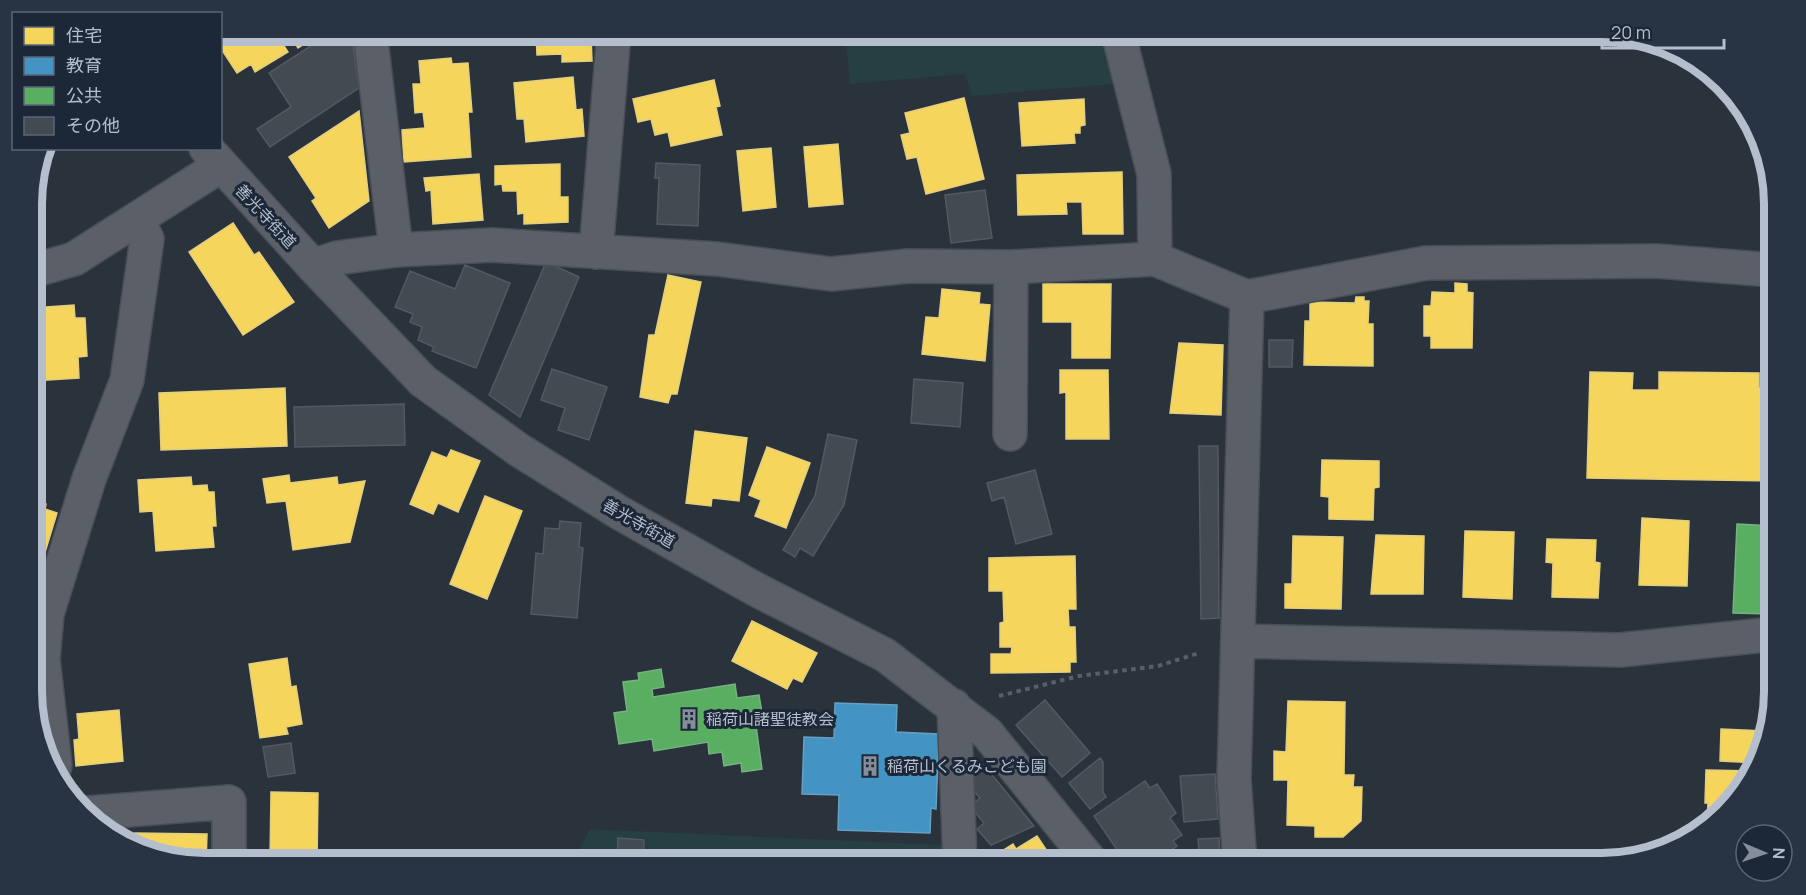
<svg xmlns="http://www.w3.org/2000/svg" width="1806" height="895" font-family="Manrope,'Noto Sans JP',sans-serif">
  <rect width="100%" height="100%" fill="#2a323c"/>
  <path fill="#263f43" d="M845 32H1100L1113 84 972 96 965 74 850 84Z
    M590 829 942 845 943 863H555L579 849Z"/>
  <path fill="#f6d55c" stroke="#e2ce7e" stroke-width="1.5" d="M220 32H275L288 52 255 72 251 64 237 73 220 47Z
    M296 32H323L298 48 290 35Z
    M420 32H474V34L420 37Z
    M536 32H596V35H591L592 61 562 62V54L537 55Z
    M761 32H807L808 36 763 45Z
    M451 58 452 64 468 63 472 112H468L471 157 404 162 402 130 425 128 423 112 415 113 413 84H421L419 61Z
    M573 77 576 110 582 109 584 136 526 142 524 119H517L514 83Z
    M714 80 720 106 716 107 722 135 671 146 668 132 655 135 651 119 638 122 633 99Z
    M964 98 984 179 926 194 917 157 907 159 901 135 910 133 905 113Z
    M1084 99 1085 125 1080 126V133H1074L1075 143 1022 146 1019 103Z
    M359 111 369 201 329 228 312 201 316 198 289 157Z
    M838 144 843 204 809 207 804 147Z
    M771 148 776 207 743 211 737 151Z
    M560 164V197H568V222L524 224V213L518 214 517 191H503L502 184 495 185V166Z
    M1122 172 1123 234H1083L1082 202H1066L1067 214 1018 215 1017 175Z
    M479 174 483 220 433 224 431 190 426 191 424 178Z
    M233 223 254 255 259 252 294 302 243 335 189 252Z
    M668 275 701 282 677 394H671L668 403 640 397 649 335H655Z
    M1455 283 1467 284V292L1473 293 1472 348H1431V336H1424V306H1431L1432 292 1455 293Z
    M1043 284H1111L1110 358H1072V322H1043Z
    M942 289 980 293 979 304 990 305 985 361 922 354 926 317 939 318Z
    M1356 297H1364V301H1369L1368 324H1373V366L1304 365 1305 321H1310V302L1355 303Z
    M74 305 75 318H85L87 356 78 357 79 378 32 381V308Z
    M1179 343 1223 345 1221 415 1170 413Z
    M1060 370H1108L1109 439H1066V392L1060 393Z
    M1590 372 1633 373 1632 390H1659V372L1759 373V388H1774V481L1587 478Z
    M285 388 287 446 161 450 159 393Z
    M695 431 747 438 739 501 712 498 711 506 686 503Z
    M767 447 810 463 786 528 755 516 761 500 749 495Z
    M451 450 480 461 458 512 438 503 433 514 410 504 432 452 447 458Z
    M1322 460 1379 461V487L1374 488 1373 520 1329 519V497L1321 496Z
    M289 475 290 483 337 477 338 485 365 481 350 542 293 550 286 501 267 503 263 479Z
    M191 477 192 486 207 485 208 492H214L216 526H212L214 547 156 551 153 511 140 512 138 480Z
    M485 496 522 511 487 599 450 584Z
    M33 500 46 504 45 509 57 513 33 592Z
    M1642 518 1689 521 1687 586 1639 585Z
    M1465 531 1514 532 1512 599 1463 597Z
    M1376 535 1424 536 1423 594H1371Z
    M1293 536 1343 537 1341 609 1285 608V584H1292Z
    M1547 539 1596 540 1595 562 1600 563 1598 598 1552 597 1553 563 1546 562Z
    M1075 556 1076 609H1068L1069 627H1075L1076 662H1070V672L991 673V654H1011L1012 647H1000V623L1004 622 1003 591H989V558Z
    M752 621 817 653 802 682 793 678 787 689 732 661Z
    M287 658 291 687 296 686 302 724 286 727 288 734 260 738 249 664Z
    M1288 701 1345 702 1344 775H1354L1353 787H1362L1361 821 1343 837H1315V826L1287 825 1288 780H1274V751L1286 752Z
    M119 710 123 761 76 766 74 740 79 739 77 714Z
    M1721 729 1765 731 1758 763 1720 761Z
    M1706 770 1753 771 1707 824 1708 803H1705Z
    M271 792 318 793 317 863 270 862Z
    M135 833 207 834 206 863 135 847Z
    M1037 836 1055 863H976L975 861 991 858 1013 844 1016 849Z"/>
  <path fill="#4393c3" stroke="#65a0c6" stroke-width="1.5" d="M835 703 897 705 896 732 939 734 936 809 931 808 930 833 838 830 839 795 802 794 804 737 834 738Z"/>
  <path fill="#5aae61" stroke="#75b381" stroke-width="1.5" d="M1737 524 1774 526 1771 614 1733 613Z
    M661 669 664 687 652 689 653 697 735 684 737 698 759 695 764 725 756 726 762 769 742 772 741 763 724 766 722 752 709 754 708 742 654 751 652 739 619 744 614 713 627 711 623 682 639 680 638 673Z"/>
  <path fill="#434a52" stroke="#525963" stroke-width="1.5" d="M332 32H351L359 88 270 147 257 129 291 107 269 73Z
    M656 163 700 165 698 226 657 224 659 178H655Z
    M985 190 992 238 951 243 945 195Z
    M546 262 579 277 520 417 489 395Z
    M465 265 510 283 476 368 432 351 434 347 418 340 422 327 410 322 413 314 395 307 410 271 455 289Z
    M1269 340H1293L1292 367H1269Z
    M552 369 607 387 589 440 558 430 565 408 541 400Z
    M914 379 963 383 960 427 911 423Z
    M404 404 405 445 295 447 294 407Z
    M828 434 857 440 844 505 813 556 800 548 795 557 783 550 815 496Z
    M1199 446H1218L1219 618 1201 619Z
    M1035 470 1052 534 1016 544 1004 497 992 501 987 483Z
    M560 521 581 523 579 547 583 548 577 618 531 614 536 553 543 554 545 528 559 529Z
    M1045 700 1090 753 1062 777 1016 725Z
    M291 743 295 773 268 777 263 747Z
    M1100 758 1103 762V792L1106 797 1090 809 1069 783Z
    M984 765 1034 826 991 845 977 829 984 823 970 806 980 798 965 781Z
    M1215 774 1218 819 1184 822 1180 776Z
    M1145 781 1150 788 1157 784 1176 813 1170 818 1182 835 1173 841 1177 846 1152 863H1126L1094 816Z
    M618 838 644 840 643 862 617 861Z
    M1219 838 1220 863H1200L1198 839Z"/>
  <g fill="none" stroke-linecap="round" stroke-linejoin="round">
    <g stroke="#494e56" stroke-width="36">
      <path id="minor" d="M370 32 396 250
        M1118 32 1154 174 1155 259
        M206 148 313 266 423 381 519 450 620 513 757 590 885 655 987 733 1092 863
        M596 252 614 32
        M313 266 337 258 396 250 492 245 717 259 831 274 908 266 1011 267 1155 259 1247 297 1426 263 1657 261 1773 270
        M32 271 74 259 220 166
        M1010 434 1011 267
        M1239 641 1620 650 1774 634
        M954 706 960 863
        M55 766 43 659 47 614 89 479 127 380 147 239 138 221
        M88 813 229 802V863
        M1240 863 1234 779 1247 297"/>
    </g>
    <path stroke="#585f66" stroke-width="4" stroke-dasharray="4.5 4.5" stroke-linecap="butt" d="M999 696 1079 676 1158 666 1199 653"/>
    <use href="#minor" stroke="#5b6068" stroke-width="33"/>
  </g>
  <defs>
    <g id="building-bare" transform="scale(1.62)"><path d="M-4-6H4V6H1V3H-1V6H-4ZM-2.5-4.3h1.7v1.8h-1.7ZM.8-4.3h1.7v1.8H.8ZM-2.5-1h1.7V.8h-1.7ZM.8-1h1.7V.8H.8Z" fill="#848d9a" stroke="#1c2838" stroke-width="2.5" paint-order="stroke"/></g>
  </defs>
  <g fill-rule="evenodd">
    <use href="#building-bare" x="689" y="719"/>
    <use href="#building-bare" x="870" y="766"/>
  </g>
  <g text-anchor="middle" stroke-width="6" stroke-linejoin="round" paint-order="stroke">
    <g font-size="16" fill="#b4becd" stroke="#1c2838">
      <text transform="translate(266 216) rotate(47)" y="6">善光寺街道</text>
      <text transform="translate(639 523) rotate(30)" y="6">善光寺街道</text>
    </g>
    <g font-size="16" fill="#b4becd" stroke="#1c2838" text-anchor="start">
      <text x="706" y="725">稲荷山諸聖徒教会</text>
      <text x="887" y="772">稲荷山くるみこども園</text>
    </g>
  </g>
  <path d="M0 0H1806V895H0ZM204 42H1602A162 162 0 0 1 1764 204V691A162 162 0 0 1 1602 853H204A162 162 0 0 1 42 691V204A162 162 0 0 1 204 42Z" fill="#283444" fill-rule="evenodd"/>
  <path fill="none" stroke="#b4becd" stroke-width="8" d="M204 42H1602A162 162 0 0 1 1764 204V691A162 162 0 0 1 1602 853H204A162 162 0 0 1 42 691V204A162 162 0 0 1 204 42Z"/>
  <rect x="12" y="12" width="210" height="138" fill="#1c2838" stroke="#596474" stroke-width="1.5"/>
  <rect x="24" y="27" width="30" height="18" fill="#f6d55c" stroke="#596474" stroke-width="1.5"/>
  <text x="66" y="42" font-size="18" fill="#b4becd">住宅</text>
  <rect x="24" y="57" width="30" height="18" fill="#4393c3" stroke="#596474" stroke-width="1.5"/>
  <text x="66" y="72" font-size="18" fill="#b4becd">教育</text>
  <rect x="24" y="87" width="30" height="18" fill="#5aae61" stroke="#596474" stroke-width="1.5"/>
  <text x="66" y="102" font-size="18" fill="#b4becd">公共</text>
  <rect x="24" y="117" width="30" height="18" fill="#434a52" stroke="#596474" stroke-width="1.5"/>
  <text x="66" y="132" font-size="18" fill="#b4becd">その他</text>
  <g transform="translate(1764 853) rotate(92)"><circle r="28" fill="#1c2838" stroke="#596474" stroke-width="1.5"/>
  <path d="M0-4.5L10 22L0 15L-10 22Z" fill="#848d9a"/>
  <text y="-9" font-size="16" font-weight="bold" text-anchor="middle" fill="#b4becd">N</text>
  </g>
  <path d="M1602 39v9h122v-9" fill="none" stroke="#b4becd" stroke-width="3"/>
  <text x="1611" y="39" font-size="18" fill="#b4becd" stroke="#1c2838" stroke-width="4.5" paint-order="stroke">20 m</text>
</svg>
